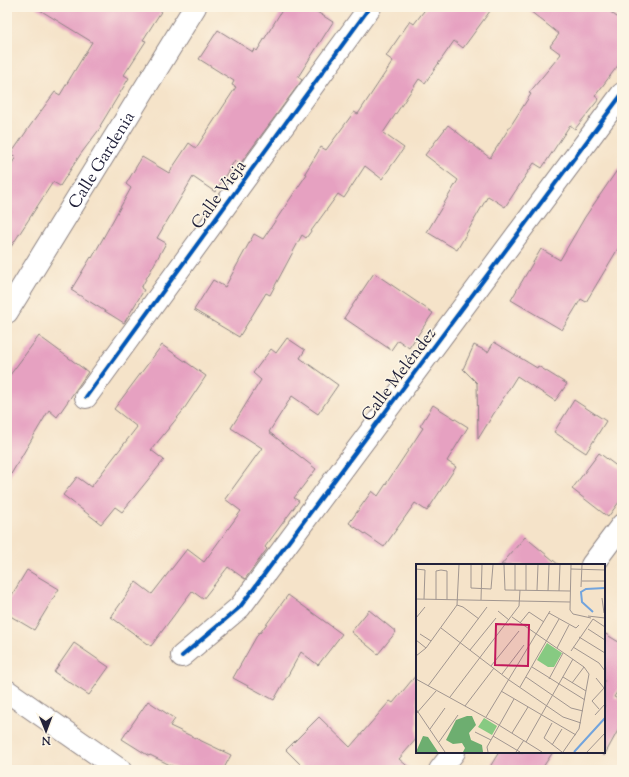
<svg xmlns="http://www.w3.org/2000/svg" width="629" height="777" font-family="'Sorts Mill Goudy',serif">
  <rect width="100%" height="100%" fill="#fcf5e5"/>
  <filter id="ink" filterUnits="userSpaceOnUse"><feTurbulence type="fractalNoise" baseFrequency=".025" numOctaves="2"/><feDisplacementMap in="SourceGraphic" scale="8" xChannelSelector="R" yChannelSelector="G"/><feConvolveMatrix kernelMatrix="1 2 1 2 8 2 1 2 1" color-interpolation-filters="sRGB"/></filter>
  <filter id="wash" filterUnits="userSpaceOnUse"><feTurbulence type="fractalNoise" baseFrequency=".012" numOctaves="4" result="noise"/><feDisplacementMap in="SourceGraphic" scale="16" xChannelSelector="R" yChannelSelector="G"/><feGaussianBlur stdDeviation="0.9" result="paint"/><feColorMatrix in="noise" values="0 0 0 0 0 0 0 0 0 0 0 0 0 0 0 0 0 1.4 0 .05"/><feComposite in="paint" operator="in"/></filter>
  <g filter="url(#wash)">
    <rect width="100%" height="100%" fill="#f5e3c9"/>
    <g id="blocks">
      <path fill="#e6a1c1" d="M35 7H164L143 40 146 41 124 75 129 78 100 126 101 127 80 155 60 186 53 182 7 253V171L16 157 11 154 30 126 55 92 60 95 92 42Z
        M284 7H309L333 22 298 77 302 80 240 164 235 160 215 192 193 177 157 238 166 243 141 288 144 290 124 323 71 290 91 257 92 258 131 188 126 184 142 157 169 173 189 143 196 148 236 87 232 85 234 81 199 59 218 30 253 52 254 49 257 51Z
        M427 7H493L463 48 454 41 425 83 419 79 383 133 404 148 382 179 365 166 344 198 338 194 306 238 302 235 270 295 266 293 239 337 194 310 213 280 225 287 254 234 263 239 307 174 305 173 321 147 326 150 354 112 358 114 393 61 386 56 410 21 414 24Z
        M525 7H604L622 21V60L595 96 599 99 575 129 570 125 542 168 534 163 505 207 488 196 457 250 427 232 458 180 425 155 448 125 490 158 531 94 529 93 561 54 550 46 559 34Z
        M622 163V242L586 302 581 299 562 330 511 300 541 249 560 260 585 217Z
        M374 273 433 313 409 348 398 340 391 350 344 318Z
        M39 336 88 372 57 417 49 410 7 481V379Z
        M287 338 305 350 300 358 338 385 318 414 292 396 269 432 316 469 294 498 299 501 265 547 267 549 245 579 228 567 203 599 192 591 151 646 111 617 136 582 152 594 187 549 204 562 241 511 225 499 262 448 231 428 261 380 253 373 271 349 276 353Z
        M494 342 537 368 538 366 567 384 555 401 517 376 478 439 477 383 463 369 474 345 488 352Z
        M162 345 206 376 182 412 151 450 164 460 122 512 115 507 101 524 63 495 77 477 91 487 137 427 114 409Z
        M574 400 606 421 586 453 554 432Z
        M433 405 468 427 447 461 456 467 427 511 415 503 384 547 349 523 372 491 378 496 423 428 420 426Z
        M599 453 622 470V498L608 517 572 489Z
        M525 537 559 565H501Z
        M27 570 59 589 34 630 7 614V603Z
        M288 595 342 634 318 665 301 652 274 700 233 678 259 632 260 633Z
        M369 610 396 632 378 654 351 632Z
        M604 633 622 644V684L614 697 622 701V723L604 756Z
        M74 643 109 667 89 695 54 672Z
        M417 674V738L399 759 412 770H306L286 750 319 717 350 747 390 701 393 703Z
        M148 701 175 719 170 726 231 755 223 770H180L150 755 149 756 122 739Z
        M499 752H553L541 770H488Z"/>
    </g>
  </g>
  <g filter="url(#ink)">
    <use href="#blocks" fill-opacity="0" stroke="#8c8282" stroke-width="1"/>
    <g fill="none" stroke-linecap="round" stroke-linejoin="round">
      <g stroke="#8c8282" stroke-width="24">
        <g id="minor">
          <path id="s1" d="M7 312 195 7"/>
          <path d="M86 397 370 7"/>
          <path d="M592 565 622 525"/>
          <path d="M182 656 240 607 622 94"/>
          <path d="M7 691 120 770"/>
          <path d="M440 770 454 752"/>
        </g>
      </g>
      <use href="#minor" stroke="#fff" stroke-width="22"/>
      <g stroke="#fcf5e5" stroke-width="6">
        <path id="cycleway" d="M86 397 370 7
          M182 656 240 607 622 94"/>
      </g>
      <use href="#cycleway" stroke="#0057b8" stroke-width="4"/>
    </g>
  </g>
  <g text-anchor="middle" stroke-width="3" stroke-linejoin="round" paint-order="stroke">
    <g font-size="17" fill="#22223b" stroke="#fcf5e5">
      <text dy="6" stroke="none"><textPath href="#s1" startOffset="179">Calle Gardenia</textPath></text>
      <text transform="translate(218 194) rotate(-54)" y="6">Calle Vieja</text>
      <text transform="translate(398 374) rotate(-53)" y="6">Calle Meléndez</text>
    </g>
  </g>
  <g transform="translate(416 564)">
    <rect width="189" height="189" fill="#f5e3c9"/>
    <path d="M131 79 146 89 138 103H132L121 96ZM68 154 81 162 76 171 62 163Z" fill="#87ca82"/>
    <path d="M51 152H56L60 161 53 169 55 176 66 181 67 188H47L49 184 46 179 37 180 30 176 40 156ZM7 172 12 173 22 188H0Z" fill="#6dae70"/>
    <path fill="none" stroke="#72a4dd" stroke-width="2" d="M177 48 166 38 165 28 170 25 189 24M158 188 189 154"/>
    <path fill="none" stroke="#a19690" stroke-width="1" d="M55 1V24L75 25 77 1M88 1 89 26 154 27M155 1 154 46 157 50 175 54M0 5 9 6 8 35M155 5 189 6M166 17H189M165 23 166 1M99 26V1M110 26V1M121 26 122 1M132 27 133 1M143 27 144 1M186 34 188 49M0 35 154 38M20 36V7L25 6 31 7V36M65 36 66 1M41 41 47 43 63 55M82 47 93 56M133 49 160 64 163 61M172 52 189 54M96 53 168 103 173 110 163 165 147 188M0 54 9 43M104 59 113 48 128 58M25 64 93 116 147 153 165 159M172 65 189 76M4 70 15 77M163 73 189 89M0 76 10 84M157 83 183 99 189 107M141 84 153 61M54 86 80 54M155 87 177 55 189 63M0 92 10 84 41 41 43 1M75 102 103 67M116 103 169 136M86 110 108 81M110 113 155 144 167 147M147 113 170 127M180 114 188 124M0 115 78 158 126 188M133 115 147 89M156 119 168 103M12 122 71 43M104 123 143 55M85 127 160 171M34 133 103 42 104 26M49 142 78 104M0 145 29 188M183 145 176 137 189 123M0 150 20 127M179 151 189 140M70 153 134 47M136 159 128 174 146 188M14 165 29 144M59 168 75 176M96 169 112 143M77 172 104 188M23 178 42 151M110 178 157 95M136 181 146 165M72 188 71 183 98 135M100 188 108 176M171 188 189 169"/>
    <path fill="#c2185b" fill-opacity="0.15" stroke="#c2185b" stroke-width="2" d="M80 60 113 61 112 102 79 101Z"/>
    <rect width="189" height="189" fill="none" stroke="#22223b" stroke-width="2"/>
  </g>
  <rect width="629" height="777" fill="none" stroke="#fcf5e5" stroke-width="24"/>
  <g transform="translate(46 731) rotate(179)" stroke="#fcf5e5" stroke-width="3" paint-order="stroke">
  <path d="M0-3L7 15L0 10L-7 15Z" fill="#22223b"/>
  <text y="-6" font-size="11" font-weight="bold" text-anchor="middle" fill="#22223b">N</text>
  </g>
</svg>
